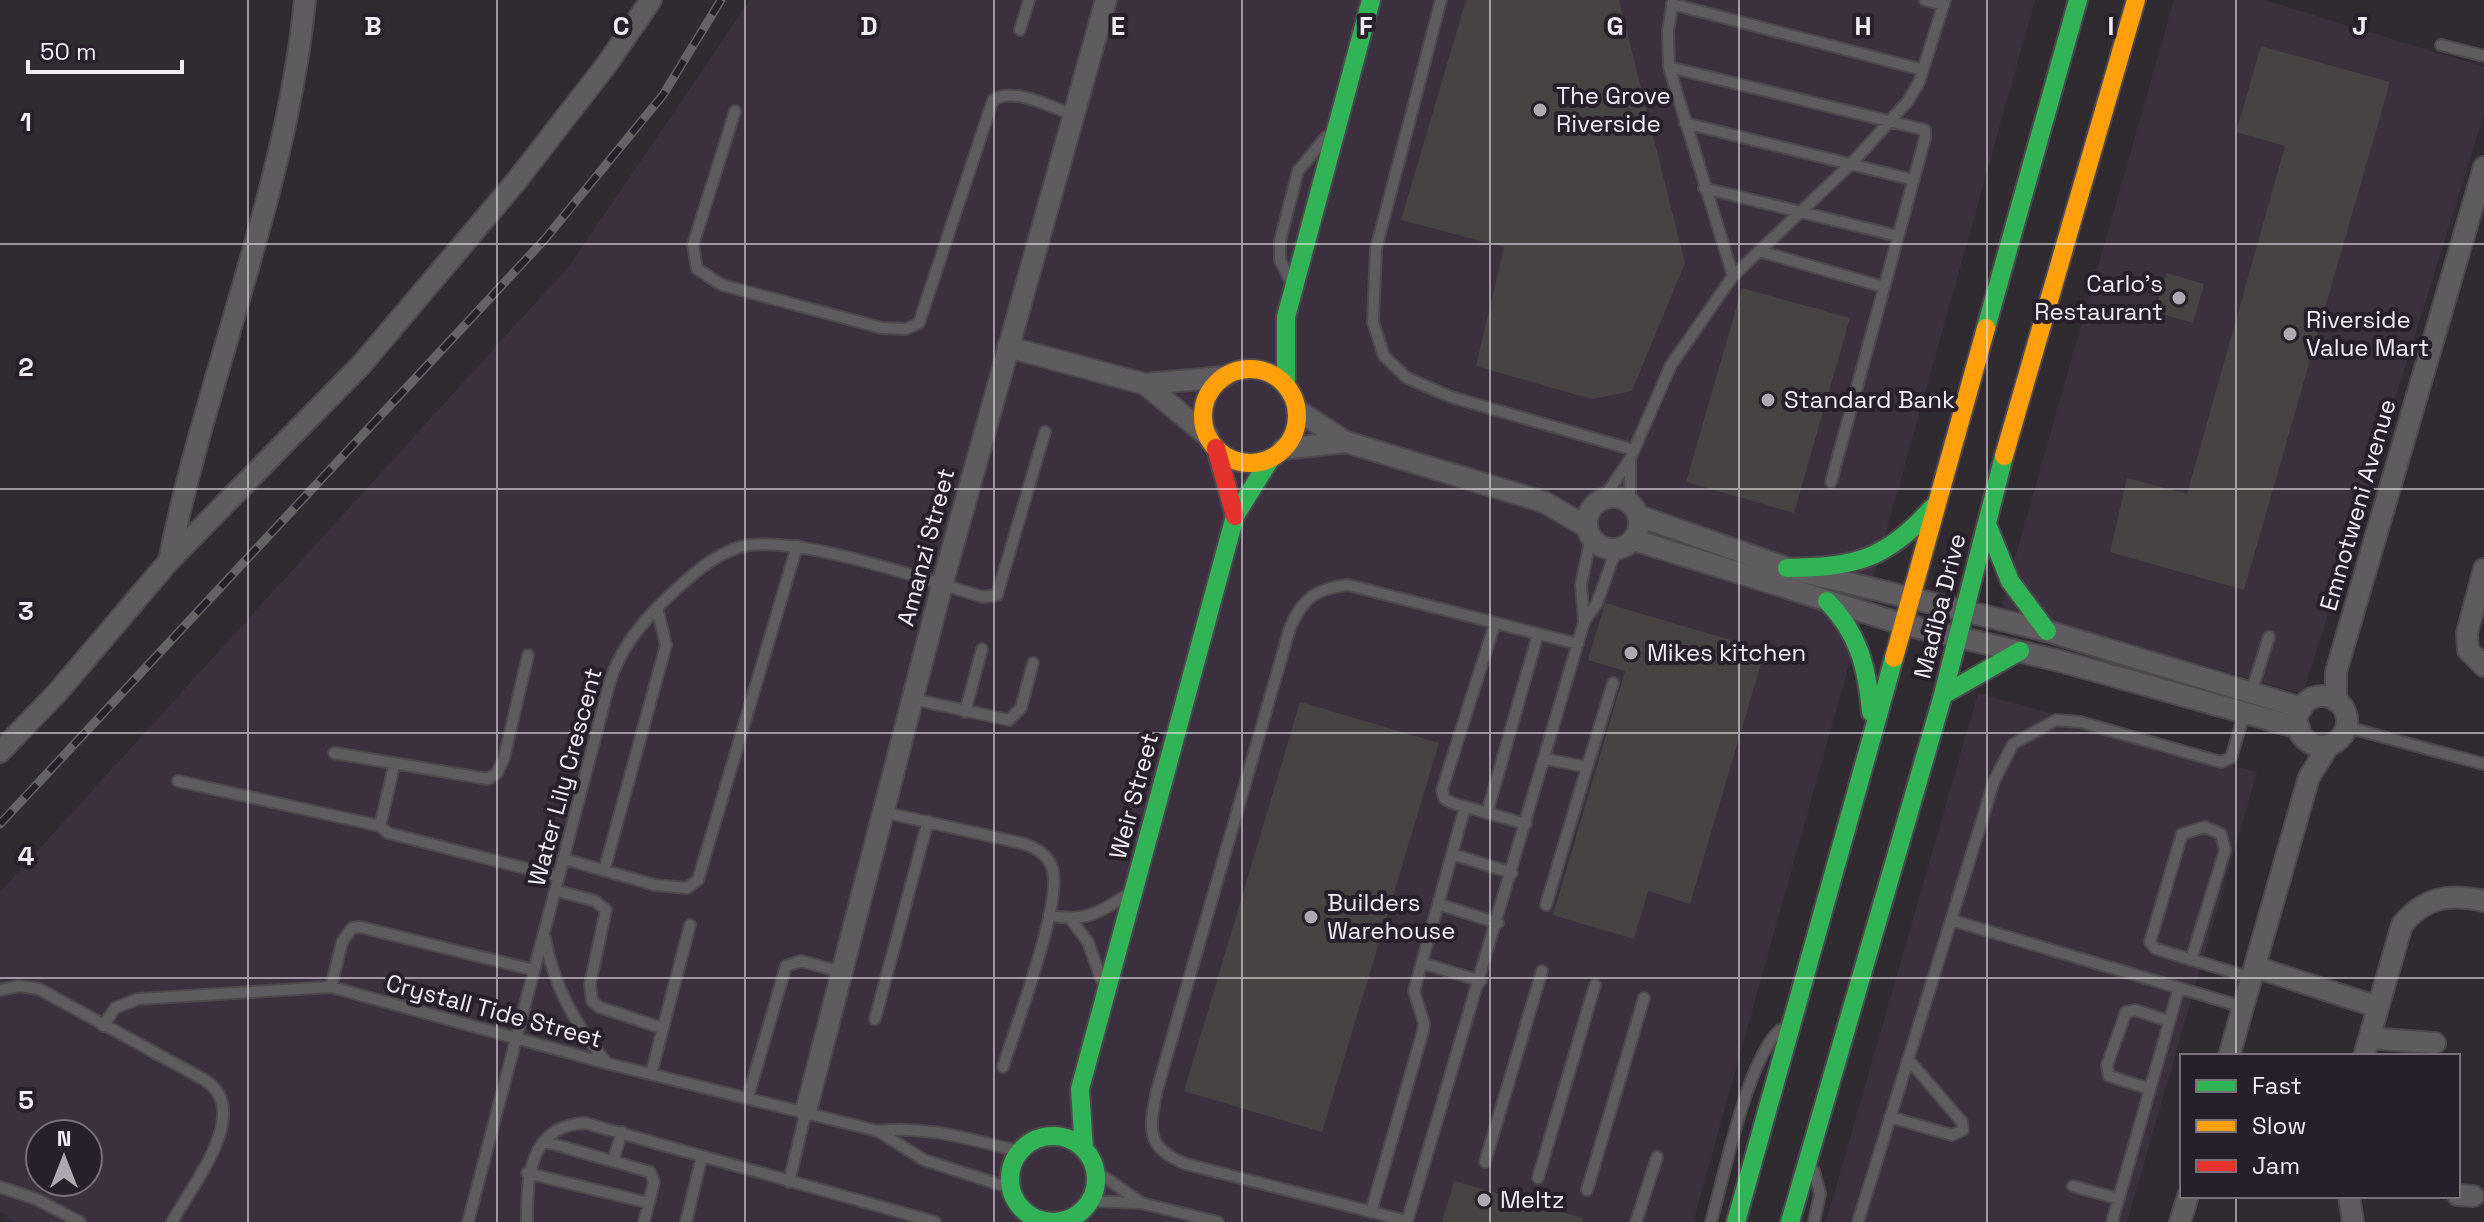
<svg xmlns="http://www.w3.org/2000/svg" width="2484" height="1222" font-family="'Space Grotesk',sans-serif">
  <rect width="100%" height="100%" fill="#302b31"/>
  <path fill="#3b303e" fill-rule="evenodd" d="M750 0H2035L1693 1222H13L0 1211V892L570 265ZM40 1134H88V1182H40Z
    M2174 0H2264L2484 67V114L2303 694 2001 607Z
    M1978 693 2257 772 2127 1222H1826Z"/>
  <path fill="#474343" d="M1466 0H1619L1685 263 1632 391 1592 399 1476 366 1504 247 1401 220Z
    M2261 46 2390 82 2244 590 2110 552 2127 478 2187 494 2285 146 2236 132Z
    M2166 273 2204 284 2193 323 2155 312Z
    M1742 288 1850 318 1794 513 1686 482Z
    M1605 603 1765 650 1690 904 1648 891 1634 939 1553 915 1625 671 1588 660Z
    M1300 702 1439 743 1322 1132 1184 1091Z
    M1454 1181 1583 1218 1582 1222H1442Z"/>
  <g fill="none" stroke-linecap="round" stroke-linejoin="round">
    <g stroke="#4c484d" stroke-width="14">
      <path id="lane" d="M1441 0 1376 249 1373 322 1384 356 1407 378 1451 397 1634 450
        M1673 0 1668 31 1669 67 1733 276
        M1925 0 1944 5
        M1672 4 1923 70
        M1020 30 1029 0
        M2441 45 2484 56
        M1669 67 1925 130V138L1831 482
        M735 111 693 245 697 269 722 285 882 328 906 329 919 323 993 100C1013 86 1053 108 1074 115
        M1685 123 1914 180
        M1704 188 1898 236
        M1759 251 1884 287
        M1291 282 1280 260V241L1298 171 1326 137
        M1630 461V503
        M1603 499 1630 459 1671 365 1733 276 1852 163 1908 101 1919 82 1945 0
        M1584 622 1581 585 1591 537
        M1495 623 1442 790 1444 798 1452 803 1526 824
        M2250 696 2269 637
        M912 699 1009 720 1021 708 1033 663
        M965 712 982 649
        M2346 727 2484 764
        M334 753 488 779 497 773 504 758 528 655
        M1546 759 1587 767 1613 683
        M394 766 380 826 388 833 559 877
        M178 781 380 826
        M883 812 1025 844C1037 849 1047 854 1052 867 1064 900 1015 1028 1003 1067
        M1487 813 1538 634
        M1452 854 1512 873
        M564 859 655 885 687 888 698 880 797 546
        M604 871 666 645 657 608
        M555 890 595 901 606 910 590 984 592 1001 599 1007 662 1028
        M1438 904 1498 923
        M1546 905 1587 767
        M1049 915C1083 923 1100 913 1128 894
        M1951 920 2243 1007
        M1072 921 1088 942 1101 979
        M545 938C554 987 575 1024 606 1062
        M2191 960 2225 850 2221 834 2205 827 2182 834 2150 942 2156 949 2252 978
        M1422 963 1481 981
        M331 987 342 942 352 928 360 927 534 970
        M0 990 19 986 39 989 203 1079C255 1109 192 1185 172 1222
        M875 1019 928 821
        M103 1026 115 1008 138 999 331 987 606 1063 878 1131C927 1125 971 1140 1019 1151
        M651 1074 690 925
        M2150 1089 2109 1076 2107 1065 2126 1012 2135 1010 2169 1021
        M748 1097 786 966 801 961 842 972
        M1890 1117 1952 1135 1963 1130 1962 1122 1908 1059
        M878 1131 924 1160 1010 1188
        M546 1142 650 1172 654 1182 644 1222
        M613 1161 622 1132
        M1485 1162 1542 971
        M1096 1171 1140 1202
        M527 1173 649 1203
        M1538 1178 1595 985
        M789 1182 806 1111
        M2073 1186 2119 1199
        M0 1187 36 1199 80 1222
        M1587 1190 1644 998
        M1090 1201 1141 1203 1218 1222
        M1371 1212 1423 1031 1424 1023 1414 991 1465 807
        M1407 1221 1186 1164C1145 1148 1149 1129 1157 1090L1290 628C1302 599 1316 588 1348 585L1578 644
        M468 1222 609 685C619 649 643 620 670 595 691 576 711 556 740 547 792 532 928 581 983 597L997 595 1045 432
        M527 1222C527 1179 528 1126 585 1123L935 1222
        M686 1222 702 1156
        M1407 1222 1584 622 1597 603 1616 550
        M1636 1222 1657 1157
        M1711 1222C1724 1177 1747 1059 1780 1030
        M1814 1222 1820 1194 1814 1171
        M1858 1222 1994 781 2013 744 2056 720 2080 722 2221 762 2231 758 2245 711
        M2112 1222 2179 988"/>
    </g>
    <g stroke="#4c484d" stroke-width="24">
      <path id="street" d="M1008 347 1145 384 1224 377
        M1145 384 1208 436
        M1297 410 1346 442 1544 502 1587 527
        M1283 449 1346 442
        M1587 523a26 26 0 1 1 52 0a26 26 0 1 1-52 0Z
        M1639 516 1787 568 2047 631 2302 708
        M1634 540 1902 624 2060 661 2299 728
        M169 561C207 372 286 193 305 0
        M2484 569 2467 633 2468 650 2484 666
        M2297 721a25 25 0 1 1 50 0a25 25 0 1 1-50 0Z
        M2336 701V672L2484 167
        M0 752 57 693 169 561 362 364 514 184 607 64 651 0
        M2255 967 2378 1007
        M2370 1038 2435 1043
        M2229 1056 2309 777 2329 745
        M2364 1056 2402 925C2424 897 2450 893 2484 901
        M806 1111 942 585 1106 0
        M2458 1195 2473 1196
        M2349 1196 2353 1222
        M2180 1222 2188 1196"/>
    </g>
    <g stroke="#4c484d" stroke-width="22">
      <path id="fast" d="M1986 328 2078 0
        M1286 385V317L1371 0
        M1987 524 2010 581 2047 631
        M1787 568C1855 567 1886 560 1932 508
        M1827 601C1859 634 1867 667 1871 712
        M1943 695 2020 651
        M1010 1179a43 43 0 1 1 86 0a43 43 0 1 1-86 0Z
        M1084 1149 1080 1089 1235 516 1271 458
        M1736 1222 1894 658
        M1790 1222 1943 695 2004 456"/>
    </g>
    <g stroke="#4c484d" stroke-width="22">
      <path id="slow" d="M1203 416a47 47 0 1 1 94 0a47 47 0 1 1-94 0Z
        M2004 456 2136 0
        M1894 658 1986 328"/>
    </g>
    <g stroke="#4c484d" stroke-width="22">
      <path id="jam" d="M1216 448 1235 516"/>
    </g>
    <use href="#lane" stroke="#5f5c5f" stroke-width="10"/>
    <use href="#street" stroke="#5f5c5f" stroke-width="20"/>
    <use href="#fast" stroke="#30b455" stroke-width="18"/>
    <use href="#slow" stroke="#ff9f0a" stroke-width="18"/>
    <use href="#jam" stroke="#e5322d" stroke-width="18"/>
    <g stroke="#666367" stroke-width="9">
      <path id="rail" d="M0 824 545 239 663 95 721 0"/>
    </g>
    <use href="#rail" stroke="#271f29" stroke-width="6" stroke-dasharray="18" stroke-linecap="butt"/>
  </g>
  <path fill="none" stroke="#f2edf4" stroke-width="2" stroke-opacity="0.55" d="M248 0V1222M497 0V1222M745 0V1222M994 0V1222M1242 0V1222M1490 0V1222M1739 0V1222M1987 0V1222M2236 0V1056M0 244H2484M0 489H2484M0 733H2484M0 978H2484M2236 1196V1222"/>
  <g fill="#aea9b0" stroke="#271f29" stroke-width="3">
    <circle cx="1540" cy="110" r="8"/>
    <circle cx="2179" cy="298" r="8"/>
    <circle cx="2290" cy="334" r="8"/>
    <circle cx="1768" cy="400" r="8"/>
    <circle cx="1631" cy="653" r="8"/>
    <circle cx="1311" cy="917" r="8"/>
    <circle cx="1484" cy="1200" r="8"/>
  </g>
  <g text-anchor="middle" stroke-width="8" stroke-linejoin="round" paint-order="stroke">
    <g font-size="24" fill="#f2edf4" stroke="#271f29" text-anchor="start">
      <text x="1556" y="104">The Grove<tspan x="1556" dy="28">Riverside</tspan></text>
      <text x="2163" y="292" text-anchor="end">Carlo's<tspan x="2163" dy="28">Restaurant</tspan></text>
      <text x="2306" y="328">Riverside<tspan x="2306" dy="28">Value Mart</tspan></text>
      <text x="1784" y="408">Standard Bank</text>
      <text x="1647" y="661">Mikes kitchen</text>
      <text x="1327" y="911">Builders<tspan x="1327" dy="28">Warehouse</tspan></text>
      <text x="1500" y="1208">Meltz</text>
    </g>
    <g font-size="24" fill="#f2edf4" stroke="#271f29">
      <text transform="translate(2358 505) rotate(-74)" y="8">Emnotweni Avenue</text>
      <text transform="translate(926 547) rotate(-75)" y="8">Amanzi Street</text>
      <text transform="translate(1940 606) rotate(-76)" y="8">Madiba Drive</text>
      <text transform="translate(565 777) rotate(-75)" y="8">Water Lily Crescent</text>
      <text transform="translate(1134 796) rotate(-75)" y="8">Weir Street</text>
      <text transform="translate(494 1011) rotate(15)" y="8">Crystall Tide Street</text>
    </g>
  </g>
  <g font-size="26" text-anchor="middle" font-weight="bold" fill="#f2edf4" stroke="#271f29" stroke-width="8" stroke-linejoin="round" paint-order="stroke">
    <text x="373" y="35">B</text>
    <text x="621" y="35">C</text>
    <text x="869" y="35">D</text>
    <text x="1118" y="35">E</text>
    <text x="1366" y="35">F</text>
    <text x="1615" y="35">G</text>
    <text x="1863" y="35">H</text>
    <text x="2111" y="35">I</text>
    <text x="2360" y="35">J</text>
    <text x="26" y="131">1</text>
    <text x="26" y="376">2</text>
    <text x="26" y="620">3</text>
    <text x="26" y="865">4</text>
    <text x="26" y="1109">5</text>
  </g>
  <rect x="2180" y="1054" width="280" height="144" fill="#271f29" stroke="#78717a" stroke-width="2"/>
  <rect x="2196" y="1080" width="40" height="12" fill="#30b455" stroke="#78717a" stroke-width="2"/>
  <text x="2252" y="1094" font-size="24" fill="#f2edf4">Fast</text>
  <rect x="2196" y="1120" width="40" height="12" fill="#ff9f0a" stroke="#78717a" stroke-width="2"/>
  <text x="2252" y="1134" font-size="24" fill="#f2edf4">Slow</text>
  <rect x="2196" y="1160" width="40" height="12" fill="#e5322d" stroke="#78717a" stroke-width="2"/>
  <text x="2252" y="1174" font-size="24" fill="#f2edf4">Jam</text>
  <g transform="translate(64 1158)"><circle r="38" fill="#271f29" stroke="#78717a" stroke-width="2"/>
  <path d="M0-6L14 30L0 20L-14 30Z" fill="#aea9b0"/>
  <text y="-12" font-size="22" font-weight="bold" text-anchor="middle" fill="#f2edf4">N</text>
  </g>
  <path d="M28 60v12h154v-12" fill="none" stroke="#f2edf4" stroke-width="4"/>
  <text x="40" y="60" font-size="24" fill="#f2edf4" stroke="#271f29" stroke-width="6" paint-order="stroke">50 m</text>
</svg>
